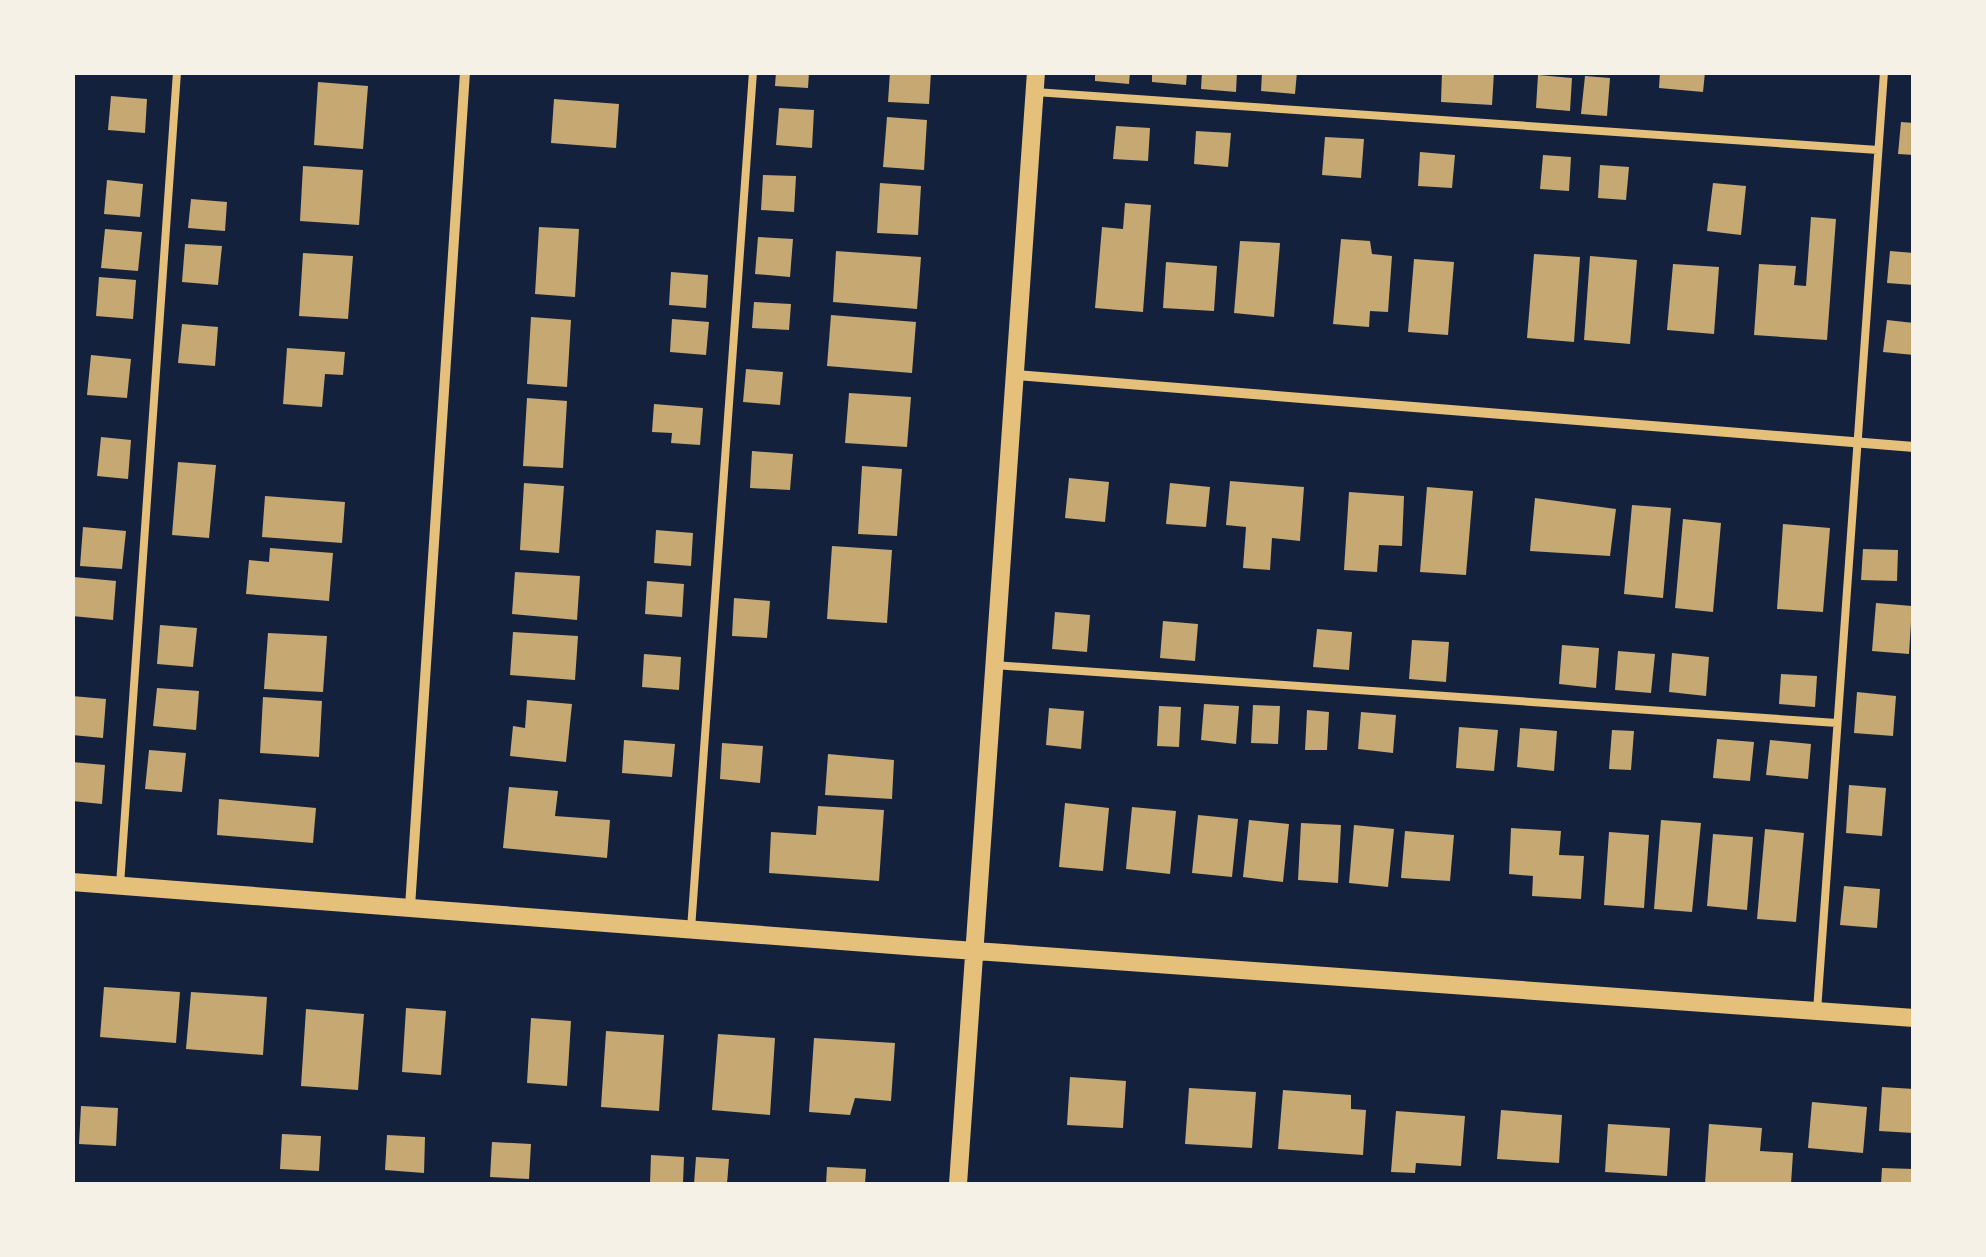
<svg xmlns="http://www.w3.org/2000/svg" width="1986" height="1257" font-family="Spectral,serif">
  <rect width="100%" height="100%" fill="#14213d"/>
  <path fill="#c6a872" d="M776 72H809L808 88 775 86Z
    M890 72H931L929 104 888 102Z
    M1095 72H1130L1129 84 1095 81Z
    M1152 72H1187L1186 85 1152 82Z
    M1202 72H1237L1236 92 1201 89Z
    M1262 72H1297L1295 94 1261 91Z
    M1442 72H1494L1492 105 1441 102Z
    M1660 72H1705L1703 92 1659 88Z
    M1538 75 1572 78 1570 111 1536 108Z
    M1585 76 1610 78 1607 116 1581 114Z
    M318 82 368 86 363 149 314 145Z
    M111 96 147 99 145 133 108 130Z
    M554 99 619 104 616 148 551 143Z
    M779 108 814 110 812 148 776 145Z
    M887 117 927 120 924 170 883 167Z
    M1901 122 1914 123V155L1898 154Z
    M1116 126 1150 128 1148 161 1113 159Z
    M1196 131 1231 133 1228 167 1194 164Z
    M1325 137 1364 139 1361 178 1322 175Z
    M1420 152 1455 155 1452 188 1418 186Z
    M1543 155 1571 157 1569 191 1540 189Z
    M1600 165 1629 167 1626 200 1598 198Z
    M303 166 363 170 359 225 300 221Z
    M763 175 796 176 794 212 761 210Z
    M107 180 143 184 140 217 104 214Z
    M880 183 921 186 918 235 877 233Z
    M1713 183 1746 186 1741 235 1707 231Z
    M191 199 227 202 225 231 188 228Z
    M1125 203 1151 205 1143 312 1095 308 1102 227 1123 229Z
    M1811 217 1836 219 1827 340 1754 335 1759 264 1796 266 1794 285 1806 286Z
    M539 227 579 229 575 297 535 294Z
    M105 229 142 232 138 271 101 268Z
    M758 237 793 239 790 277 755 274Z
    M1341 239 1370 241 1372 254 1392 256 1388 312 1370 311 1369 327 1333 324Z
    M1240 241 1280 243 1274 317 1234 313Z
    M185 244 222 246 218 285 182 282Z
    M836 251 921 257 917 309 833 302Z
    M1890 251 1914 253V285L1887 283Z
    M303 253 353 256 348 319 299 316Z
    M1534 254 1580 257 1574 342 1527 338Z
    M1590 256 1637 260 1630 344 1584 340Z
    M1414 259 1454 262 1448 335 1408 332Z
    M1166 262 1217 266 1214 311 1163 308Z
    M1673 264 1719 267 1714 334 1667 330Z
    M671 272 708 275 706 308 669 305Z
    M99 277 136 280 133 319 96 316Z
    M754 302 791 304 789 330 752 328Z
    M831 315 916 322 912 373 827 366Z
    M531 317 571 320 567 387 527 384Z
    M672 319 709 322 706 355 670 352Z
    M1887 320 1914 323V355L1883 352Z
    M182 324 218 327 215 366 178 363Z
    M287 348 345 352 343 375 325 374 322 407 283 404Z
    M91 355 131 359 127 398 87 395Z
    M746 369 783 372 780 405 743 402Z
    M849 393 911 397 907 447 845 443Z
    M527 398 567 401 563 468 523 466Z
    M654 404 703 408 700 445 671 443 672 433 652 432Z
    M101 437 131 440 128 479 97 476Z
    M752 451 793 454 790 490 750 488Z
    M178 462 216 465 209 538 172 535Z
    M862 466 902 469 897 536 858 534Z
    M1069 478 1109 482 1105 522 1065 518Z
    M1230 481 1304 487 1300 541 1272 538 1270 570 1243 568 1246 527 1226 525Z
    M524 483 564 486 559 553 520 550Z
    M1170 483 1210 487 1206 527 1166 524Z
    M1427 487 1473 491 1466 575 1420 572Z
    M1349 492 1404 496 1402 546 1379 545 1377 572 1344 570Z
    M265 496 345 502 342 543 262 537Z
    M1535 498 1616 509 1610 556 1530 551Z
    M1632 505 1671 508 1663 598 1624 594Z
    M1683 519 1721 523 1713 612 1675 608Z
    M1783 524 1830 528 1823 612 1777 609Z
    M83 527 126 531 122 569 80 566Z
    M656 530 693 533 691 566 654 563Z
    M832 546 892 550 887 623 827 619Z
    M270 548 333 553 329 601 246 594 249 560 269 562Z
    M1863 549 1898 550 1897 581 1861 580Z
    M515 572 580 576 577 620 512 614Z
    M74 577 116 581 113 620 72 616Z
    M647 581 684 584 682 617 645 614Z
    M734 598 770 601 767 638 732 636Z
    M1876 603 1912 606 1909 654 1872 651Z
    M1055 612 1090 615 1087 652 1052 649Z
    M1163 621 1198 624 1195 661 1160 658Z
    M160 625 197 628 193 667 157 664Z
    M1317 629 1352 632 1349 670 1313 667Z
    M513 632 578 636 575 680 510 675Z
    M268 633 327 636 323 692 264 689Z
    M1412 640 1449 642 1446 682 1409 679Z
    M1562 645 1599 648 1596 688 1559 684Z
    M1618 651 1655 654 1651 693 1615 690Z
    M1672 653 1709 657 1706 696 1669 692Z
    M644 654 681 657 679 690 642 687Z
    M1781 674 1817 676 1815 707 1779 704Z
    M157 688 199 691 196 730 153 726Z
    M1857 692 1896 696 1893 736 1854 733Z
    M72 696 106 699 103 738 72 735Z
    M263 697 322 701 319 757 260 753Z
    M527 700 572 704 566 762 510 756 513 726 525 728Z
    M1204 704 1239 706 1236 744 1201 740Z
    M1253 705 1280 706 1278 744 1251 743Z
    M1159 706 1181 707 1179 747 1157 746Z
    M1049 708 1084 711 1081 749 1046 745Z
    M1307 710 1329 712 1327 750H1305Z
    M1361 712 1396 715 1393 753 1358 749Z
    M1459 727 1498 730 1494 771 1456 768Z
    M1520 728 1557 731 1554 771 1517 767Z
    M1612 730 1634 731 1631 770 1609 769Z
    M1717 739 1754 742 1750 781 1713 778Z
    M624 740 675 744 672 777 622 773Z
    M1770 740 1811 744 1808 779 1766 775Z
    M722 743 763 746 760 783 720 779Z
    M149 750 186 753 182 792 145 789Z
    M828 754 894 760 892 799 825 795Z
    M72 762 105 765 102 804 72 801Z
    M1849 785 1886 788 1882 836 1846 833Z
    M509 787 558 791 555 816 610 820 607 858 503 848Z
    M219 799 316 808 313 843 217 835Z
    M1065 803 1109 808 1103 871 1059 867Z
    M818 806 884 810 879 881 769 873 771 832 816 835Z
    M1132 807 1176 811 1170 874 1126 869Z
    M1198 815 1238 819 1232 877 1192 873Z
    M1249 820 1289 824 1283 882 1243 877Z
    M1661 820 1701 823 1692 912 1654 909Z
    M1301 823 1341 825 1338 883 1298 880Z
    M1354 825 1394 829 1388 887 1349 883Z
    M1511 828 1561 831 1559 855 1584 856 1581 899 1532 896 1533 876 1509 874Z
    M1765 829 1804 833 1796 922 1757 919Z
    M1405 831 1454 835 1450 881 1401 878Z
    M1609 832 1649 835 1644 908 1604 905Z
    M1713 834 1753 837 1747 910 1707 906Z
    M1844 886 1880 889 1877 928 1840 925Z
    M104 987 180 992 176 1043 100 1037Z
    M191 992 267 997 263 1055 186 1049Z
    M406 1008 446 1011 441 1075 402 1072Z
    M306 1009 364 1014 358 1090 301 1086Z
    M531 1018 571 1021 567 1086 527 1083Z
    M606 1031 664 1035 659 1111 601 1107Z
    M718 1034 775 1038 770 1115 712 1110Z
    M814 1038 895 1043 891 1101 855 1098 850 1115 809 1112Z
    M1070 1077 1126 1081 1123 1128 1067 1125Z
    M1882 1087 1914 1089V1133L1879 1131Z
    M1189 1088 1256 1092 1252 1148 1185 1144Z
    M1283 1090 1351 1095V1109L1366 1110 1363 1155 1278 1149Z
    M1812 1102 1867 1107 1863 1153 1808 1148Z
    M81 1106 118 1108 116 1146 79 1144Z
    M1501 1110 1562 1115 1559 1163 1497 1159Z
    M1396 1111 1465 1116 1461 1166 1416 1163 1415 1173 1391 1172Z
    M1608 1124 1670 1128 1667 1176 1605 1172Z
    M1709 1124 1762 1128 1760 1151 1793 1153 1791 1184H1705Z
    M282 1134 321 1136 319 1171 280 1169Z
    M387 1135 425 1137 424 1173 385 1170Z
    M492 1142 531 1144 529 1179 490 1177Z
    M651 1155 684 1157 683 1184H650Z
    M696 1157 729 1159 727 1184H694Z
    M827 1167 866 1169 865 1184H826Z
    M1882 1168 1914 1169V1184H1881Z"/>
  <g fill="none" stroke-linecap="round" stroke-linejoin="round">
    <path stroke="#e5c07b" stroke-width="8" d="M1035 92 1878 150
      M994 665 1837 723
      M120 885 177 72
      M691 929 753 72
      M1817 1011 1884 72"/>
    <path stroke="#e5c07b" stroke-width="10" d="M1015 375 1914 447
      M410 907 465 72"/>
    <path stroke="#e5c07b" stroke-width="18" d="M72 882 919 947 1914 1018
      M958 1184 1036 72"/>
  </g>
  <rect width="1986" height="1257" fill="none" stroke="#f6f1e7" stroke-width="150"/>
</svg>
